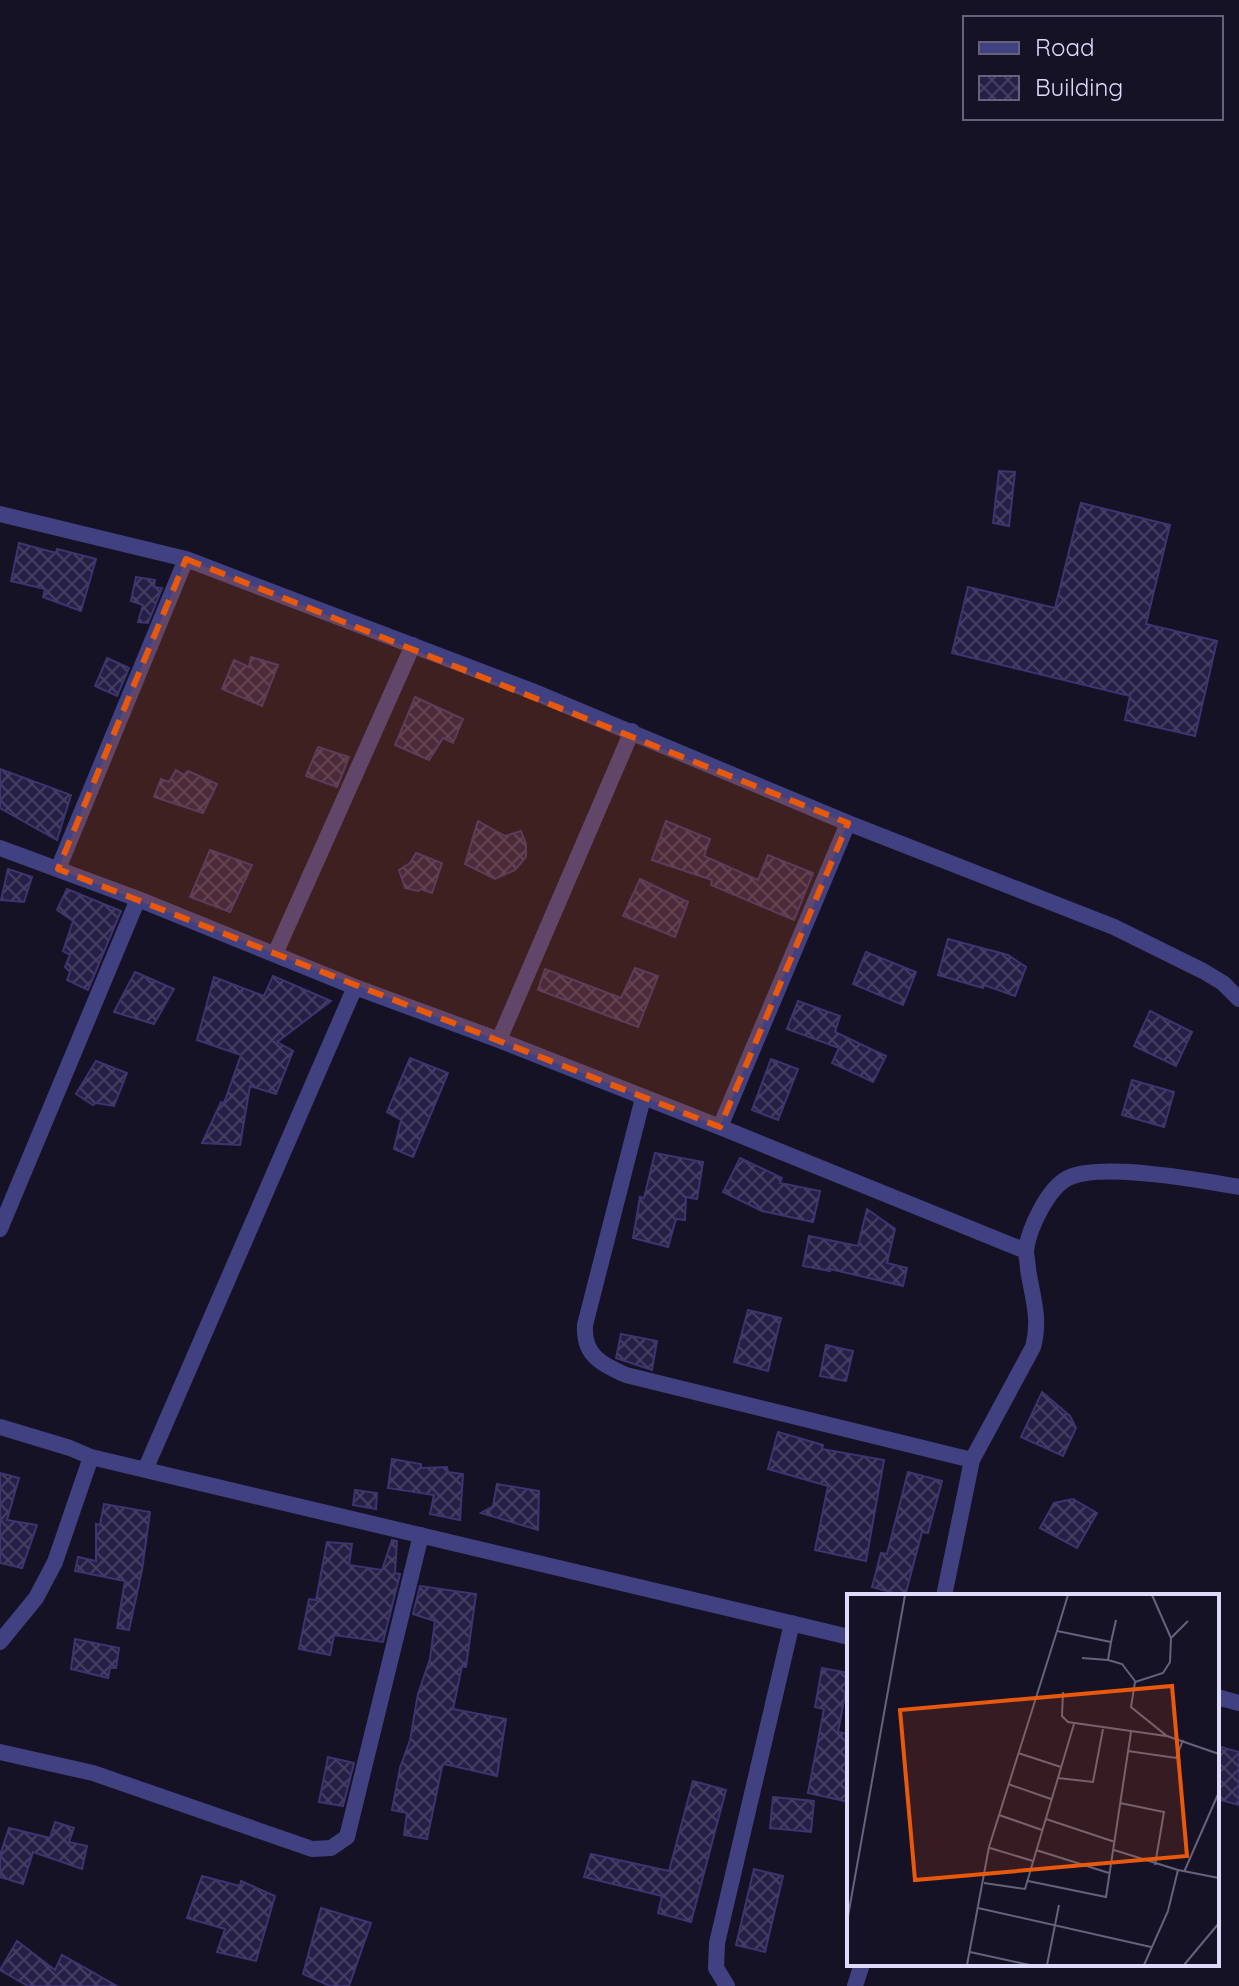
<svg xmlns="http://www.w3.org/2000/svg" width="1239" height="1986" font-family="Quicksand,sans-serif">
  <defs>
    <pattern id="building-cross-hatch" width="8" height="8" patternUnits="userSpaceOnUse" patternTransform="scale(2)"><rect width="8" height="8" fill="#261f46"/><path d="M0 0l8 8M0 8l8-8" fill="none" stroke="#453f62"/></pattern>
  </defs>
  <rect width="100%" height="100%" fill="#151226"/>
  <path fill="url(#building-cross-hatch)" stroke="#3e3470" stroke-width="2" d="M999 471 1015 472 1009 526 993 523Z
    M1081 503 1170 525 1146 624 1217 641 1195 736 1125 720 1130 696 952 653 968 587 1055 608Z
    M19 543 56 553 57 549 96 559 81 611 43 597 45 589 11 581Z
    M136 577 155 580 154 587 162 588 148 623 138 622 143 605 131 601Z
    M251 657 278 665 262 706 222 689 234 660 249 667Z
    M107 658 129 668 117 696 95 686Z
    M415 697 463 719 453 743 443 738 429 760 395 745Z
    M318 747 349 757 337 787 306 776Z
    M0 769 71 795 57 840 0 808Z
    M176 770 184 775 188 771 217 784 203 813 154 797 161 779 169 782Z
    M478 821 505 836 521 831 526 844V857L515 870 495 879 465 864Z
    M666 821 710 839 704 856 758 880 768 855 813 873 794 920 711 885 712 880 652 860Z
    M210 850 252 865 230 912 190 897Z
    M416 853 442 863 432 893 421 889 418 891 405 888 399 870 410 863Z
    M8 869 32 877 24 902 1 900Z
    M640 879 688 902 675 937 623 916Z
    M67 889 121 911 88 990 67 980 70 972 65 967 70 955 63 951 73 921 57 910Z
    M948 939 1008 955 1026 967 1015 996 984 985 983 988 938 975Z
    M866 952 916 972 903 1005 853 984Z
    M635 968 658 976 638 1027 538 990 545 969 621 998Z
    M135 972 174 989 154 1024 114 1012Z
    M273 976 331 1001 277 1042 293 1051 276 1094 250 1086 240 1145 202 1143 221 1102 224 1103 241 1055 197 1040 214 977 264 996Z
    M798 1001 840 1016 835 1032 886 1056 873 1082 832 1063 839 1048 787 1029Z
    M1150 1011 1192 1032 1176 1066 1134 1046Z
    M410 1058 448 1073 413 1157 394 1149 401 1120 387 1112Z
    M771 1059 798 1069 778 1120 752 1110Z
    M96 1061 127 1073 114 1106 96 1103 93 1105 76 1094Z
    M1132 1080 1174 1092 1164 1127 1122 1115Z
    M655 1153 703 1162 697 1199 686 1197 685 1220 676 1219 668 1247 633 1238 640 1197 644 1198Z
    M740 1158 782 1178 780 1183 820 1191 813 1222 762 1211 723 1192Z
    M867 1209 895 1229 887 1263 907 1268 903 1286 830 1269V1271L803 1266 809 1236 858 1246Z
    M748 1310 781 1318 768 1371 734 1362Z
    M621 1334 657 1341 652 1370 616 1358Z
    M826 1345 853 1351 846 1381 820 1376Z
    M1042 1392 1070 1416 1076 1428 1063 1456 1021 1437Z
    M778 1432 823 1445 822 1449 884 1460 866 1561 815 1550 828 1486 768 1469Z
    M392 1459 421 1464V1468L447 1467 448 1472 463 1474 460 1520 430 1514 434 1495 388 1488Z
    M908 1472 942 1481 928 1533 922 1532 905 1596 872 1587 881 1553 887 1554Z
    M0 1473 19 1478 7 1520 37 1525 22 1568 0 1563Z
    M497 1484 539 1491 538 1530 481 1513 493 1506Z
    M355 1490 377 1493 376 1509 353 1505Z
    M1073 1499 1097 1513 1077 1548 1040 1528 1054 1503Z
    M104 1504 150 1512 142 1570 129 1630 117 1628 125 1581 75 1571 78 1557 96 1561V1524L100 1525Z
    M392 1540 397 1541 395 1573 400 1574 383 1642 334 1635 330 1655 299 1649 309 1599 316 1600 327 1542 352 1544 349 1565 382 1570Z
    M420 1586 476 1594 466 1667 462 1666 453 1709 506 1719 497 1776 444 1764 442 1767 427 1839 404 1835 407 1813 392 1810 400 1768 410 1740 418 1694 430 1659 435 1621 413 1614Z
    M75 1639 119 1648 116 1668H110L108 1678 71 1669Z
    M822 1668 849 1673 838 1732 849 1734V1802L808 1793 824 1709 815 1707Z
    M1217 1746 1239 1752V1805L1217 1799Z
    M328 1757 354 1763 343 1806 319 1802Z
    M693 1781 726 1790 691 1922 658 1913 662 1896 584 1877 591 1854 669 1871Z
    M773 1797 814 1801 811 1832 770 1828Z
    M55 1822 74 1828 69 1842 87 1846 82 1869 33 1852 23 1884 0 1877V1855L9 1828 50 1838Z
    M754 1869 783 1876 765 1952 736 1945Z
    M202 1876 240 1886 241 1881 275 1896 256 1961 217 1952 225 1929 187 1918Z
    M321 1908 371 1923 349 1986H330L303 1974Z
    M17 1941 55 1970 62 1955 117 1986H28L0 1970Z"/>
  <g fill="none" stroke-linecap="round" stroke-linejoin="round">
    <path stroke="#414181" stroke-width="16" d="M0 514 186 559 532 691 848 823 1114 927 1203 971 1223 983 1239 999
      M0 848 138 899 355 987 499 1040 720 1127 1026 1251
      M58 869 186 559
      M275 954 413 645
      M499 1040 632 731
      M643 1098 585 1325C583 1355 601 1364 626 1375L972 1460
      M720 1127 848 823
      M0 1229 138 899
      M0 1427 70 1448 91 1457 849 1637
      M145 1470 355 987
      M944 1596 972 1460 1033 1347C1041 1319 1032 1296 1028 1269 1028 1263 1026 1256 1026 1250 1029 1228 1048 1188 1068 1178 1101 1162 1201 1180 1239 1187
      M0 1642 36 1598 55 1562 91 1457
      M1217 1697 1239 1703
      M0 1752 93 1773 312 1849 331 1848 347 1837 421 1535
      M727 1986 716 1968 717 1943 792 1623
      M855 1986 862 1964"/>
  </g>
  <path fill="#e8590c" fill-opacity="0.2" stroke="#e8590c" stroke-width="6" stroke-dasharray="16 10" stroke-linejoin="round" d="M186 559 848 823 720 1127 58 869Z"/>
  <g transform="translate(847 1594)">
    <rect width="372" height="372" fill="#151226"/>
    <path fill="none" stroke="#65627c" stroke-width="2" d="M221 1 210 37 264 48 269 26M305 1 324 44 323 68 316 79 288 88 284 113 320 142 372 160M324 44 341 27M264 48 261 66 275 70 288 87M235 64 261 66M216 98 215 122 221 128 319 142M281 157 329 164 336 146M171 159 214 173M211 184 246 188 256 135M161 190 204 205M273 209 317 218 308 271M152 221 195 236M199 225 268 248M143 254 186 267M189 256 262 279M267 256 331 276M337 278 372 198M181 287 259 303 284 138M137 289 178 295 227 130M131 314 304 353M0 328 58 1M123 358 183 371M120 371 142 253 210 37M200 371 212 311M297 371 321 317 331 276 372 284M337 371 372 329"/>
    <path fill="#e8590c" fill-opacity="0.15" stroke="#e8590c" stroke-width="4" d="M325 92 340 262 68 286 53 116Z"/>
    <rect width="372" height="372" fill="none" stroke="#dddafc" stroke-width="4"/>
  </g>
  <rect x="963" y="16" width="260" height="104" fill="#151226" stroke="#65627c" stroke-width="2"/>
  <rect x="979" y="42" width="40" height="12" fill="#414181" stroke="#65627c" stroke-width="2"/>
  <text x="1035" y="56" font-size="24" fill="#dddafc">Road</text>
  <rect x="979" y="76" width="40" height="24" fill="url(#building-cross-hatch)" stroke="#65627c" stroke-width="2"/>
  <text x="1035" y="96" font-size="24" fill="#dddafc">Building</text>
</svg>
